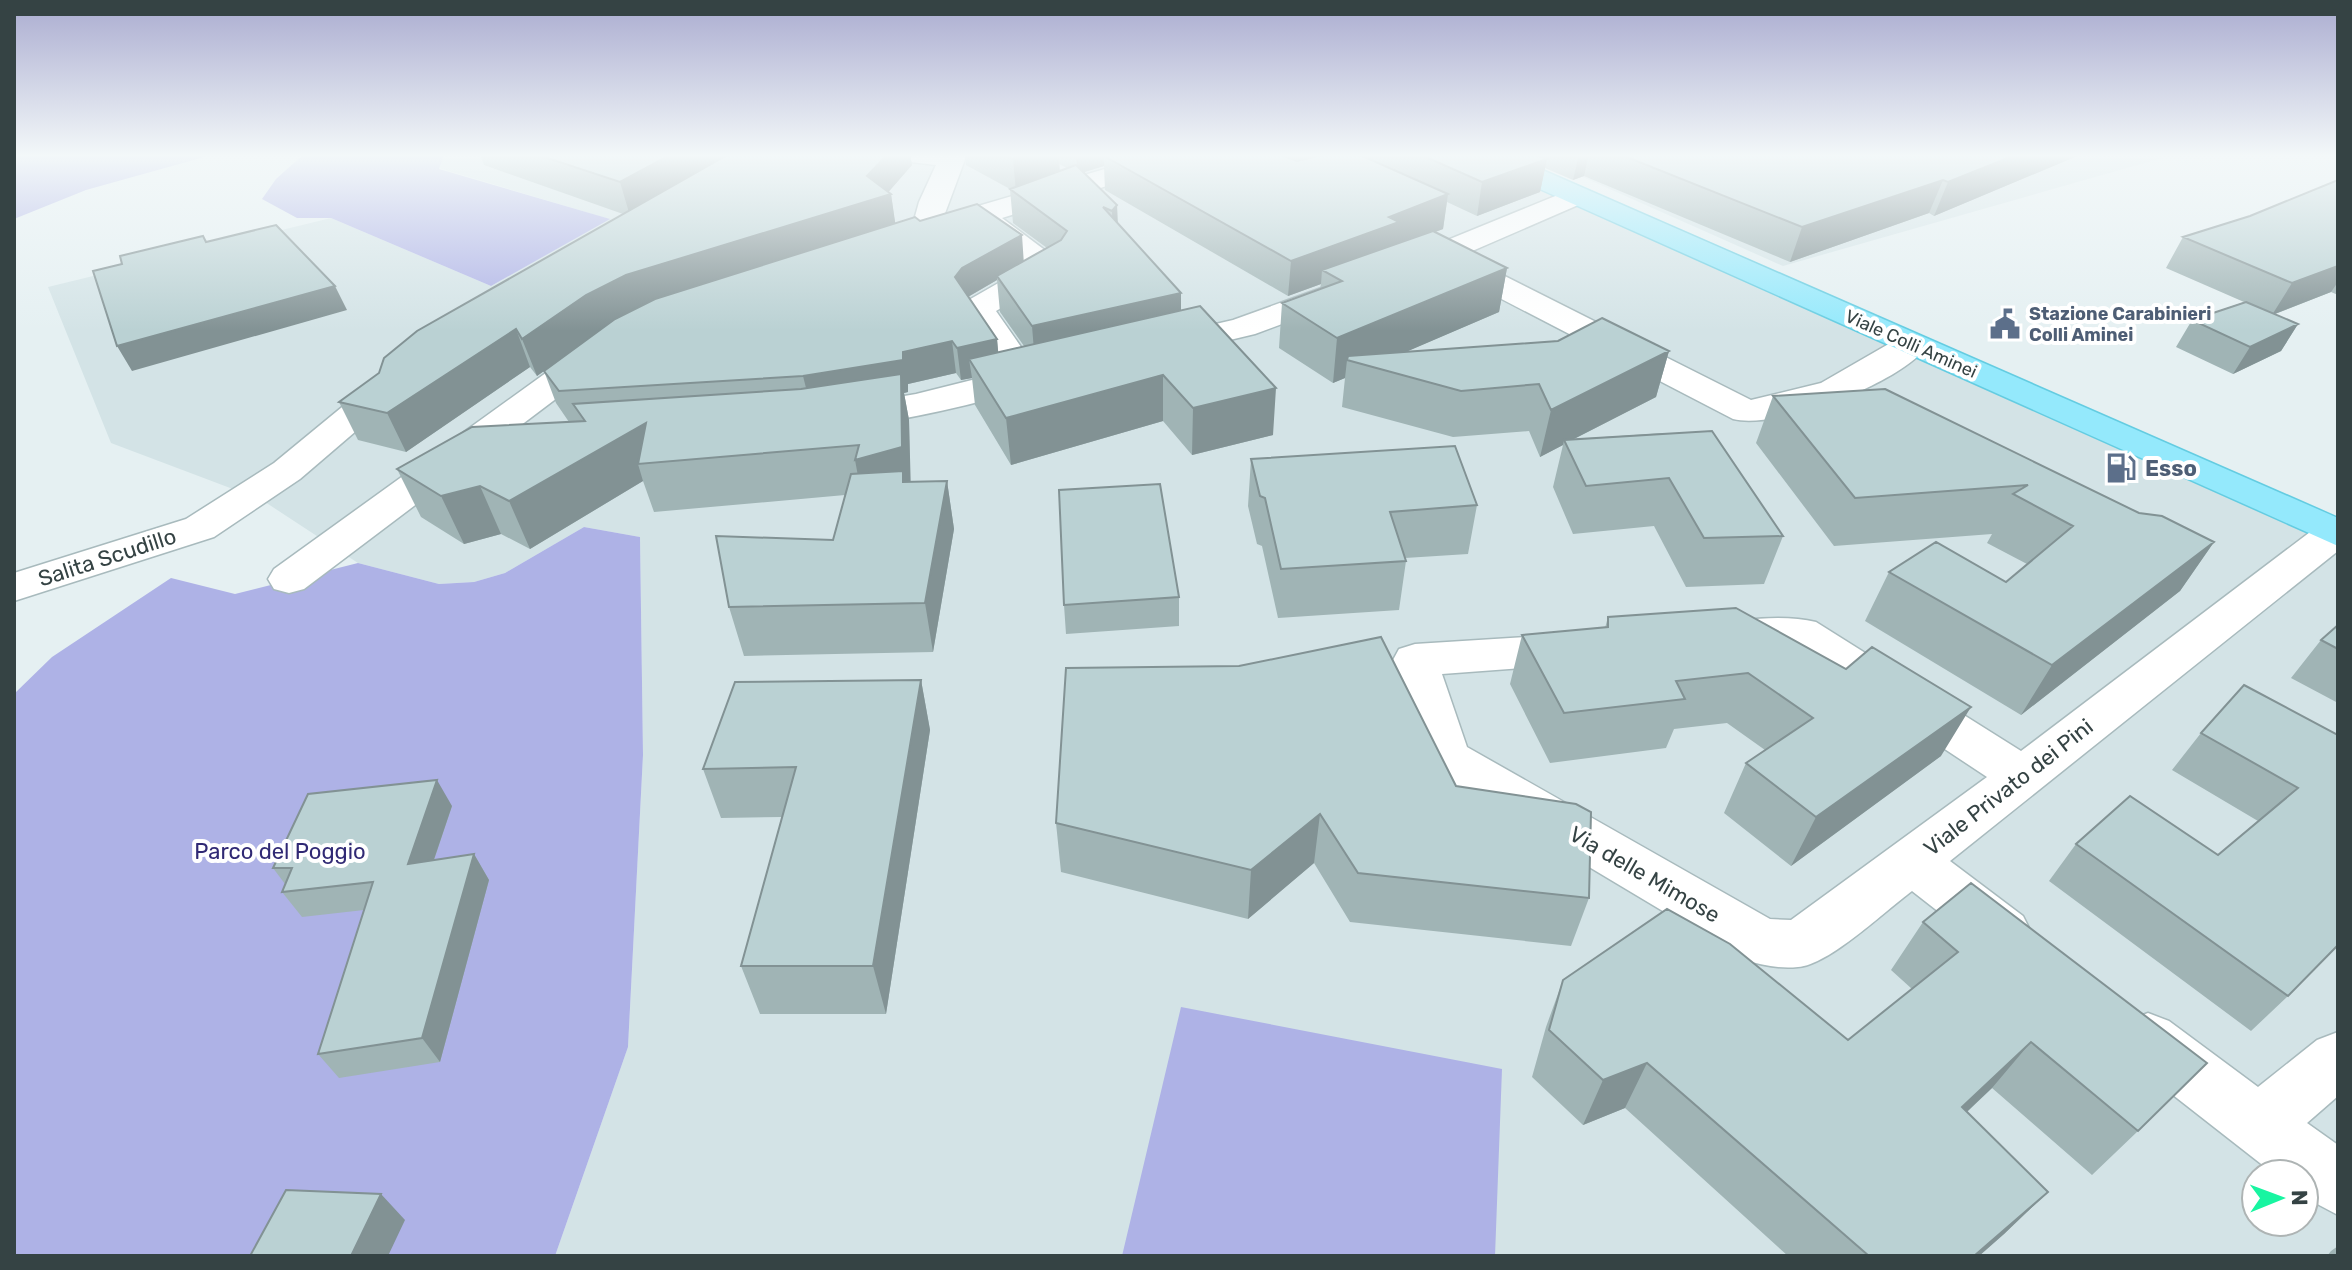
<svg xmlns="http://www.w3.org/2000/svg" width="2352" height="1270" font-family="Rubik,sans-serif">
  <rect width="100%" height="100%" fill="#e5f0f2"/>
  <path fill="#d3e3e6" fill-rule="evenodd" d="M444 154H1466L2338 547V1256H555L628 1047 643 755 640 537 584 527 505 573 474 582 439 584 358 563 262 500 111 443 48 287 331 218 491 286 609 219 439 168ZM2256 1174H2304V1222H2256Z
    M1531 154H2176L1783 266Z"/>
  <path fill="#aeb2e6" d="M14 154H215L86 190 14 219Z
    M304 154H444L439 169 610 219 491 286 331 218H297L262 199 276 179Z
    M584 527 640 537 643 755 628 1047 555 1256H14V694L52 657 171 578 235 594 358 563 439 584 474 582 505 573Z
    M1181 1007 1502 1069 1495 1256H1122Z"/>
  <g fill="none" stroke-linecap="round" stroke-linejoin="round">
    <g stroke="#a8babd" stroke-width="3">
      <path id="minor" d="M890 154H967L944 216 1156 154H1196L1192 160 1002 218 1066 266 1062 273 996 311 1035 367 1042 369 1047 376 1042 383C1007 397 867 432 834 424L829 416 834 408 916 394 1004 372 962 308 967 301 1030 265 975 226 926 240 916 237 911 231 919 202 936 165 894 160Z
        M1575 188 1585 190 1589 196 1585 202 1463 255 1751 400 1821 383 1899 338 1911 335 1923 338 1928 345C1902 383 1778 430 1733 419L1438 266 1407 277 1396 275 1392 268 1396 261Z
        M1338 282 1349 285 1354 292 1349 299 1255 334 1167 355 1155 352 1150 345 1155 338 1233 320Z
        M598 341 610 344 615 351 610 358 304 589 289 593 274 589 268 579 274 569 586 344Z
        M393 372 405 375 410 382 405 389 300 479 214 537 14 601V573L186 519 274 463 381 375Z
        M2338 520V551L1950 861 2023 916 2031 932 2023 948 2004 955 1985 948 1912 891C1885 911 1829 965 1798 967 1779 969 1760 965 1743 959L1429 771 1393 660 1399 649 1415 644 1576 634 1592 638 1598 649 1592 660 1576 664 1442 674 1467 747 1770 919 1791 920 1987 777 1792 648 1724 653 1708 649 1702 638 1708 627C1739 619 1784 614 1816 622L2021 751 2322 523Z
        M2148 1013 2169 1021 2258 1087 2317 1040 2338 1032V1096L2307 1123 2338 1145V1215L2304 1197V1174H2274L2127 1059 2119 1040 2127 1021Z"/>
    </g>
    <g stroke="#64cce1" stroke-width="3">
      <path id="major" d="M1471 154H1506L2338 518V546L1475 160Z"/>
    </g>
    <use href="#minor" fill="#fff" fill-rule="evenodd"/>
    <use href="#major" fill="#94e9fc" fill-rule="evenodd"/>
  </g>
  <path fill="#a0b4b5" fill-rule="evenodd" d="M480 154H910L912 165 888 192 891 194 895 224 920 221 1024 261 1047 248 1013 223 1010 189 966 165 965 154H2082L1934 216 1929 213 1790 262 1584 176 1573 180 1545 168 1540 192 1477 216 1447 202 1443 229 1435 232 1507 268 1499 312 1405 352 1669 351 1656 397 1574 439 1664 433 1783 536 1764 584 1686 587 1654 526 1573 534 1553 487 1563 445 1540 457 1529 431 1453 437 1342 407 1345 378 1333 383 1279 348 1282 303 1320 289 1321 284 1288 296 1105 190 1104 166 1084 172 1117 205 1118 223 1181 293V310L1273 435 1192 455 1163 421 1011 465 975 405 972 378 961 380 956 373 908 384V392L904 393 909 420 910 482 947 481 954 529 933 652 744 656 729 607 833 540 845 495 654 512 643 481 530 549 501 534 464 544 421 517 397 469 569 422 556 403 544 371 537 376 530 367 406 452 358 440 339 402 379 373 623 214 484 165ZM1059 164 1067 168 1060 171ZM997 280 1000 312 1024 346 998 352 997 339 968 297Z
    M2338 180V295L2331 292 2275 314 2298 324 2281 351 2233 374 2176 347 2192 320 2244 302 2166 268 2183 237 2250 216Z
    M1773 396 2139 513 2214 542 2180 591 2021 715 1865 621 1889 572 2006 582 2027 564 1987 543 1992 534 1834 546 1756 443Z
    M1251 459 1477 505 1468 554 1405 558 1406 561 1399 610 1278 618 1262 546 1257 544 1248 506Z
    M1179 597V626L1066 634 1064 605Z
    M1736 608 1941 756 1791 866 1724 813 1746 763 1765 750 1727 723 1674 729 1666 748 1550 763 1510 684 1522 635 1605 628 1608 617Z
    M2338 625V703L2291 678 2321 640Z
    M921 680 930 730 886 1014H760L741 966 782 817 721 818 703 769Z
    M2201 733 2338 735 2288 996 2251 1031 2049 881 2076 844 2218 855 2258 821 2172 770Z
    M1456 786 1589 898 1571 946 1350 922 1314 863 1248 919 1061 872 1056 823Z
    M452 806 434 860 474 854 489 880 440 1062 339 1078 318 1054 364 910 302 917 282 892 285 884 273 868Z
    M1971 883 2138 1131 2092 1175 1992 1088 1967 1112 2048 1192 2004 1234 1979 1256H1788L1625 1108 1583 1125 1532 1077 1546 1027 1563 980 1848 1040 1912 989 1891 970 1923 922Z
    M2338 1246V1256H2327L2331 1251Z"/>
  <path fill="#829294" d="M672 154H739L630 216 620 182Z
    M888 154H910L912 165 885 196 891 194 896 228 598 332 537 376 522 339 586 295 626 275 867 176Z
    M1030 154H1059L1060 179 1016 192 1013 159Z
    M1076 154H1146L1104 156V166L1078 174Z
    M1299 154H1344L1298 171Z
    M1579 154H1589L1584 176 1573 180Z
    M2018 154H2082L1934 216 1948 182Z
    M1547 159 1540 192 1477 216 1482 182Z
    M1943 180 1929 213 1790 262 1802 227Z
    M1448 194 1443 229 1396 247 1322 270 1321 284 1288 296 1291 261 1389 217Z
    M1117 205 1118 240 1113 246 1112 211Z
    M1022 235 1024 265 997 276V280L966 298 955 277 962 268Z
    M2338 266V282L2331 292 2272 315 2292 283Z
    M1507 268 1499 312 1371 367 1347 360 1345 378 1333 383 1337 338Z
    M335 286 347 310 132 371 117 346Z
    M1181 293V329L1035 363 1032 326Z
    M2298 324 2281 351 2233 374 2250 347Z
    M516 329 530 367 406 452 387 413Z
    M997 339 1000 371 969 359 972 378 961 380 957 348Z
    M952 341 956 373 908 384V392L904 393 909 420 911 494 864 508 855 460 902 447 811 408 803 376Z
    M1669 351 1656 397 1566 443 1564 440 1563 445 1540 457 1551 410Z
    M1163 375V421L1011 465 1006 418Z
    M1276 388 1273 435 1192 455 1193 408Z
    M646 423 638 464 643 481 530 549 509 501Z
    M947 481 954 529 933 652 925 603Z
    M480 486 501 534 464 544 441 496Z
    M2214 542 2180 591 2021 715 2052 665Z
    M921 680 930 730 886 1014 873 966Z
    M1971 707 1941 756 1791 866 1816 817Z
    M437 780 452 806 424 889 408 864Z
    M1320 814 1314 863 1248 919 1251 870Z
    M474 854 489 880 440 1062 422 1038Z
    M2031 1042 1992 1088 1924 1152 1962 1107Z
    M1647 1063 1625 1108 1583 1125 1603 1080Z
    M2048 1192 2004 1234 1979 1256H1974Z
    M381 1194 405 1220 388 1256H351Z"/>
  <path fill="#bad1d3" stroke="#829294" stroke-width="2" d="M535 154H672L620 182Z
    M729 154H888L867 176 891 194 626 275 586 295 522 339 516 329 387 413 339 402 379 373 384 358 417 331Z
    M1004 154H1030L1013 159Z
    M1113 154H1279L1297 161 1325 154H1358L1448 194 1389 217 1399 222 1291 261 1104 156Z
    M1419 154H1534L1547 159 1482 182Z
    M1619 154H2018L1948 182 1943 180 1802 227Z
    M1076 165 1117 205 1112 211 1103 207 1181 293 1032 326 997 276 1061 240 1067 231 1010 189Z
    M2338 180V266L2292 283 2183 237 2250 216Z
    M977 204 1022 235 962 268 955 277 997 339 957 348 952 341 903 352V360L803 376 559 391 544 371 615 319 655 299 915 217 920 221Z
    M276 225 335 286 117 346 93 271 122 264 120 256 203 236 206 242Z
    M1433 231 1507 268 1337 338 1282 303 1342 281 1322 270Z
    M2246 302 2298 324 2250 347 2192 320Z
    M1200 306 1276 388 1193 408 1163 375 1006 418 969 359Z
    M1602 318 1669 351 1551 410 1539 384 1461 391 1347 360 1348 356 1558 341Z
    M901 374 902 447 855 460 859 445 638 464 646 423 509 501 480 486 441 496 397 469 472 427 585 421 573 404 801 389Z
    M1885 389 2139 513 2162 516 2214 542 2052 665 1889 572 1936 542 2006 582 2073 526 2013 494 2028 485 1855 498 1773 396Z
    M1712 431 1783 536 1704 538 1669 478 1586 486 1564 440Z
    M1455 446 1477 505 1390 512 1406 561 1281 569 1265 498 1260 496 1251 459Z
    M903 471V482L947 481 925 603 729 607 716 536 833 540 851 474Z
    M1160 484 1179 597 1064 605 1059 490Z
    M1736 608 1846 669 1872 647 1971 707 1816 817 1746 763 1813 718 1748 673 1676 681 1685 699 1564 713 1522 635 1608 627V617Z
    M2338 625V649L2321 640Z
    M1381 637 1456 786 1576 804 1591 812 1589 898 1358 873 1320 814 1251 870 1056 823 1066 668 1239 666Z
    M921 680 873 966H741L796 767 703 769 735 682Z
    M2244 685 2338 735V945L2288 996 2076 844 2130 796 2218 855 2298 788 2201 733Z
    M437 780 408 864 474 854 422 1038 318 1054 373 882 282 892 292 868H273L308 794Z
    M1971 883 2207 1063 2138 1131 2031 1042 1962 1107 2048 1192 1974 1256H1869L1647 1063 1603 1080 1549 1030 1563 980 1667 909 1730 944 1848 1040 1958 952 1923 922Z
    M286 1190 381 1194 351 1256H250Z"/>
  <linearGradient id="sky" x2="0" y2="1"><stop stop-color="#aaacd0"/><stop offset="0.47" stop-color="#f3f8f9"/><stop offset="1" stop-color="#f3f8f9" stop-opacity="0"/></linearGradient>
  <rect width="2352" height="331" fill="url(#sky)"/>
  <defs>
    <g id="civic-bare" transform="scale(2.4)"><path d="M-.6-6.5H3V-4.5H.6V-3L4-1V1h2V6H-6V1h2V-1L-.6-3ZM-1.2 2.5V6h2.4V2.5Z" fill="#5c6f8a" stroke="#fff" stroke-width="2.5" paint-order="stroke"/></g>
    <g id="fuel-bare" transform="scale(2.4)"><path d="M-5.5-6h7V0h2V4h1.3V-2.5L3-4.5l.8-.8L6-3V5H2.5V1h-1V6h-7ZM-4.2-4.7v3.2H.2V-4.7Z" fill="#5c6f8a" stroke="#fff" stroke-width="2.5" paint-order="stroke"/></g>
  </defs>
  <g fill-rule="evenodd">
    <use href="#civic-bare" x="2005" y="324"/>
    <use href="#fuel-bare" x="2121" y="468"/>
  </g>
  <g text-anchor="middle" stroke-width="8" stroke-linejoin="round" paint-order="stroke">
    <g font-size="18" font-weight="bold" fill="#4e5e75" stroke="#fff" text-anchor="start">
      <text x="2029" y="320">Stazione Carabinieri<tspan x="2029" dy="21">Colli Aminei</tspan></text>
    </g>
    <g font-size="18" fill="#354344" stroke="#fff">
      <text transform="translate(1911 344) rotate(24)" y="6">Viale Colli Aminei</text>
    </g>
    <g font-size="22" font-weight="bold" fill="#4e5e75" stroke="#fff" text-anchor="start">
      <text x="2145" y="476">Esso</text>
    </g>
    <g font-size="22" fill="#354344" stroke="#fff">
      <text transform="translate(107 557) rotate(-18)" y="8">Salita Scudillo</text>
      <text transform="translate(2008 787) rotate(-38)" y="8">Viale Privato dei Pini</text>
      <text transform="translate(1645 874) rotate(30)" y="8">Via delle Mimose</text>
    </g>
    <g font-size="22" fill="#302974" stroke="#fff">
      <text x="280" y="859">Parco del Poggio</text>
    </g>
  </g>
  <rect width="2352" height="1270" fill="none" stroke="#354344" stroke-width="32"/>
  <g transform="translate(2280 1198) rotate(89)"><circle r="38" fill="#ffffff" stroke="#aeb4b4" stroke-width="2"/>
  <path d="M0-6L14 30L0 20L-14 30Z" fill="#18f5a1"/>
  <text y="-12" font-size="22" font-weight="bold" text-anchor="middle" fill="#354344">N</text>
  </g>
</svg>
